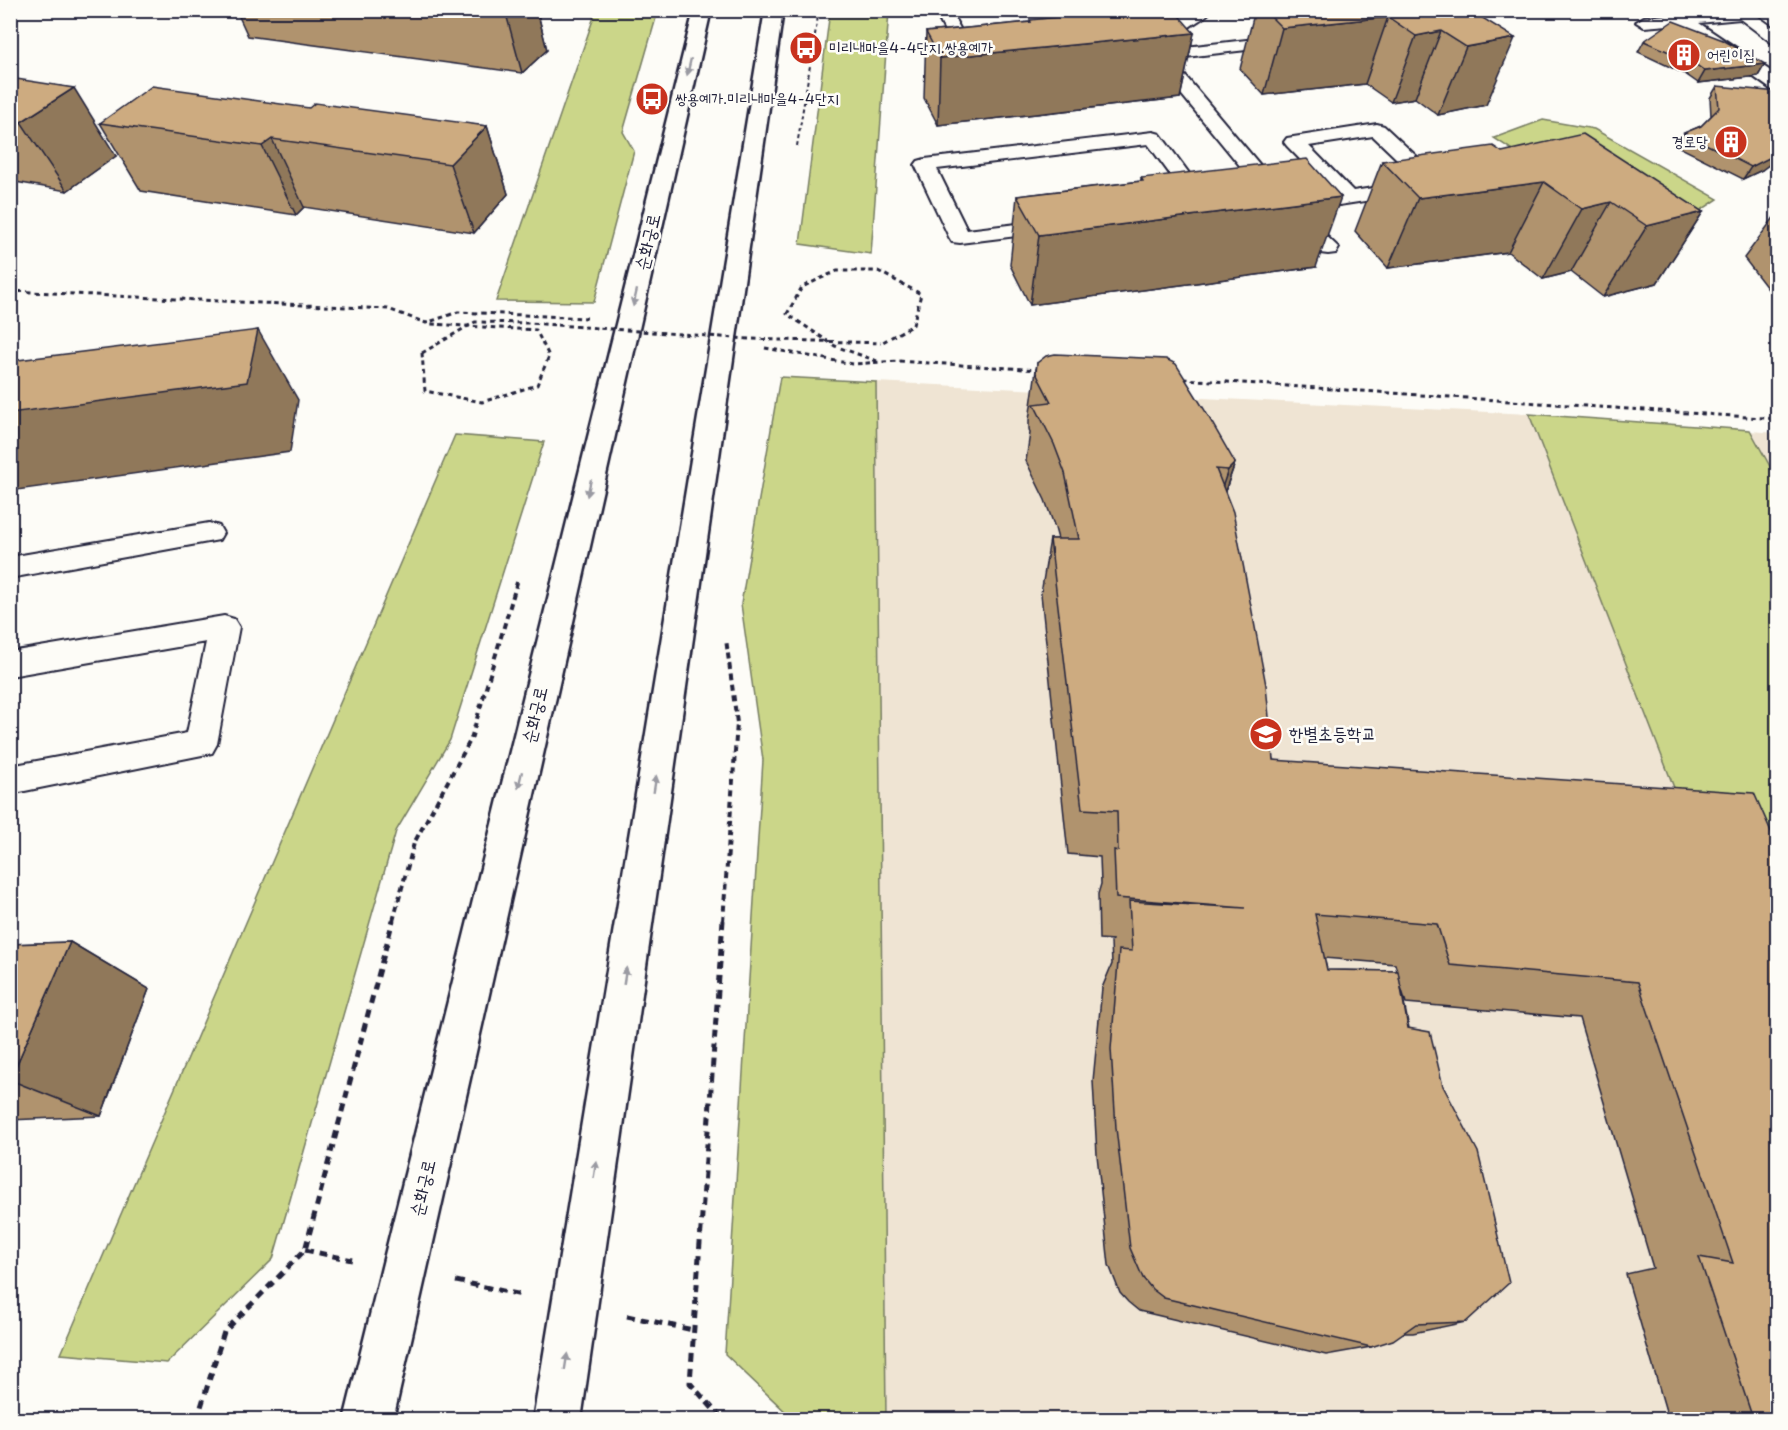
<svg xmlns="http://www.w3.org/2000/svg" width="1788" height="1430" font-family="'Playpen Sans','Poor Story',sans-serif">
  <rect width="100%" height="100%" fill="#fdfcf7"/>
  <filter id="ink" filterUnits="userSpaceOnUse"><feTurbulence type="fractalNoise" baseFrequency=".0167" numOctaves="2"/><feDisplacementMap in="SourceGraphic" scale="12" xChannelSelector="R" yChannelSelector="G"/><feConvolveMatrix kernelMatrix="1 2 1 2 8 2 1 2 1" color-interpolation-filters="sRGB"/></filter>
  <g filter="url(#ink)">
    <path fill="#efe4d3" d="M876 382 1529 414 1777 1053V1419H886Z
      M1750 431 1777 433V479Z"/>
    <path fill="#cbd689" stroke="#767c62" stroke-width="1.5" d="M596 11H658L623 132 634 151 594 302 496 301Z
      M830 11H889L871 254 800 244Z
      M1543 120 1594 129 1718 199 1653 242 1494 138Z
      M780 377 876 382 886 1419 806 1420 791 1417 725 1354 763 760 741 604Z
      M1529 414 1750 430 1777 479V1053Z
      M455 435 544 442 450 740 396 831 273 1259 167 1363 61 1354Z"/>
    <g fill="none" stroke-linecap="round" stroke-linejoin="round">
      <g stroke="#22223b" stroke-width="4">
        <path id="service" d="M934 10H950L976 58 984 63 981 67H964Z
          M1191 10H1212C1198 26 1182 23 1177 48L1289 35 1295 36 1298 40 1295 44 1289 45 1177 58V66L1291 202 1334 194 1287 146 1284 142 1287 138 1377 124 1384 126 1443 181 1446 185 1443 189 1300 211 1339 248 1336 253 1328 254 1320 253 1277 211 1159 67C1159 40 1166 24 1191 10ZM1373 136 1420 181 1353 191 1309 146Z
          M1662 10H1682L1686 14 1749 10 1778 31V44L1772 43 1740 19 1699 23 1778 76V91L1772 90 1680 24 1644 27 1636 22 1644 17 1667 15Z
          M1153 132 1160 134 1211 203 1214 207 1211 211 1204 213 1197 211 1148 144 937 169 967 230 1057 219 1064 221 1068 225 1064 229 1057 231 960 243 952 242 949 237 915 165 918 161 925 159Z
          M209 523 219 526 223 533 219 540 10 578V557Z
          M224 616 234 619 239 627 217 744 212 753 10 794V766L187 733 206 642 10 676V652Z"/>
      </g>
      <g stroke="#22223b" stroke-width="5">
        <path id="tertiary" d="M694 10H711L393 1420H344Z
          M765 10H783L581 1420H533Z"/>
      </g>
      <path stroke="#22223b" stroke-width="2" stroke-dasharray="4 3" stroke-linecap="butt" d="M797 146 819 10"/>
      <path stroke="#22223b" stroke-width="3" stroke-dasharray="4.5 4" stroke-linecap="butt" d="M10 291 388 309 426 323 458 312 587 318
        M765 348 853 364 898 361 1040 370
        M422 353 425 391 482 402 537 385 549 356 536 330 430 324
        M877 361 835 346 787 314 802 287 837 271H878L921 294 913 325 881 343
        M1183 379 1778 419"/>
      <path stroke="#22223b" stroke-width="4" stroke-dasharray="6 4.5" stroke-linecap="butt" d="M393 921 414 843 471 739 518 579
        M723 921 737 723 726 639"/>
      <path stroke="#22223b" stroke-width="5" stroke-dasharray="8 6" stroke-linecap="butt" d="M723 920 690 1383 723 1420
        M305 1250 352 1260
        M456 1281 522 1295
        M627 1316 693 1330
        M197 1420 224 1332 305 1250 393 920"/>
      <use href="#service" fill="#fdfcf7" fill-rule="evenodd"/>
      <use href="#tertiary" fill="#fdfcf7" fill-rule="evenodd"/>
      <path stroke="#22223b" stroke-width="3" stroke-dasharray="4.5 4" stroke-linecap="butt" d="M422 353 475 322 529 323 749 339 881 343"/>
    </g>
    <path fill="#b0936e" stroke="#22223b" stroke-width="1.5" fill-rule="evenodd" d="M236 10H537L547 50 522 73 248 36Z
      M1255 10H1470L1486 105 1438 115 1415 98 1391 102 1365 84 1264 95 1240 69Z
      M1030 20 1194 33 1180 98 938 125 924 98 926 32 1030 22Z
      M1644 41 1765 64 1758 76 1698 83 1685 74 1638 52Z
      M10 78 116 156 67 191 10 181Z
      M1717 86 1762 170 1743 179 1677 146 1684 133 1701 126 1711 116 1710 98Z
      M309 108 487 126 508 194 474 233 304 207 296 215 141 191 100 123Z
      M1502 152 1703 212 1657 283 1603 297 1571 272 1543 279 1508 252 1388 268 1355 231 1382 161Z
      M1141 178 1316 267 1030 305 1010 265 1017 196 1141 181Z
      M1778 212V301H1777L1744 258Z
      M1037 363 1235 463 1225 492 1273 760 1778 847V1419H1684L1668 1418 1626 1274 1653 1268 1579 1018 1406 1003 1401 987 1466 1322 1413 1333H1402L1371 1347 1326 1355 1139 1311 1128 1302 1120 1293 1109 1265 1097 1155 1093 1081 1102 988 1112 964 1111 942 1112 940 1099 939 1098 894 1101 884 1100 857 1068 854 1041 594 1050 539H1058L1055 528 1045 500 1026 461 1030 433 1029 429V420ZM1324 958 1395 964 1397 971 1327 970Z
      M70 942 149 989 101 1116 10 1120V944Z"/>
    <path fill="#90785a" stroke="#22223b" stroke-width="1.5" d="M505 10H537L547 50 522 73Z
      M1388 17 1365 84 1264 95 1282 28Z
      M1441 31 1415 98 1391 102 1416 36Z
      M1194 33 1180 98 938 125 940 58Z
      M1515 38 1486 105 1438 115 1466 47Z
      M1765 64 1758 76 1698 83 1705 71Z
      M74 88 116 156 67 191 21 122Z
      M487 126 508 194 474 233 450 164Z
      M272 139 304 207 296 215 262 146Z
      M1778 152V158L1762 170 1743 179 1751 167Z
      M1544 182 1508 252 1388 268 1418 198Z
      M1341 197 1316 267 1030 305 1039 235Z
      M1611 202 1571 272 1543 279 1582 209Z
      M1703 212 1657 283 1603 297 1647 226Z
      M258 330 298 400 290 452 10 491V413Z
      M1235 463 1215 519 1209 526 1228 470Z
      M70 942 149 989 101 1116 10 1080Z"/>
    <path fill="#cdab80" stroke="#22223b" stroke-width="1.5" d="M1125 10H1174L1194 33 940 58 926 32 1031 22 1030 20Z
      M1264 10H1470L1515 38 1466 47 1441 31 1416 36 1388 17 1282 28Z
      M1673 21 1723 40 1765 64 1705 71 1692 62 1644 41Z
      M10 78 74 88 21 122 10 120Z
      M152 86 309 108 315 103 487 126 450 164 272 139 262 146 100 123Z
      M1717 86 1778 92V152L1771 157 1751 167 1684 133 1701 126 1719 108Z
      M1583 134 1703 212 1647 226 1611 202 1582 209 1544 182 1418 198 1382 161 1493 146 1502 152Z
      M1307 159 1341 197 1039 235 1017 196 1143 181 1141 178Z
      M258 330 247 382 10 413V361Z
      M1055 354 1166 359 1176 364 1204 409 1235 463 1228 470 1216 469 1233 512 1243 564 1266 685 1273 760 1754 793 1778 847V1418L1752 1416 1699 1257 1733 1263 1638 982 1450 965 1437 924 1315 914 1327 970 1398 971 1408 1028 1430 1032 1443 1086 1478 1152 1509 1283 1466 1322 1416 1324 1393 1340 1371 1347 1164 1298 1152 1289 1143 1278 1130 1248 1116 1128 1111 1049 1119 950 1132 951 1129 901 1245 908 1116 898 1114 850 1118 851 1117 811 1082 809 1050 539H1079L1065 473 1054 444 1034 404 1051 402 1036 373 1037 363 1046 356Z
      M70 942 10 1080V944Z"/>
    <defs><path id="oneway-solid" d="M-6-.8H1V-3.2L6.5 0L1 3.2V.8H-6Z" transform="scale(1.5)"/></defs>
    <g fill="#9a9aa2">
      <use href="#oneway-solid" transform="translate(689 67) rotate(103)"/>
      <use href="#oneway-solid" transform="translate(635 298) rotate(103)"/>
      <use href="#oneway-solid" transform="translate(589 488) rotate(103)"/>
      <use href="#oneway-solid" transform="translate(520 780) rotate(103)"/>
      <use href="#oneway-solid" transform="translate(655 784) rotate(-81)"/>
      <use href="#oneway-solid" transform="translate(625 976) rotate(-81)"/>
      <use href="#oneway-solid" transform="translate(595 1169) rotate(-81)"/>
      <use href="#oneway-solid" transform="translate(566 1362) rotate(-81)"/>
    </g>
  </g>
  <defs>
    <g id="bus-disc" transform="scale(1.725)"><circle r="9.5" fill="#c8321e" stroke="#fdfcf7"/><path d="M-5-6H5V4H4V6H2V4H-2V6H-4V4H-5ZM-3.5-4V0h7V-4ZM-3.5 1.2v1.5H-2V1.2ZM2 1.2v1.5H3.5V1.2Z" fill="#fff"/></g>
    <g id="building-disc" transform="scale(1.725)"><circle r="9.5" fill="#c8321e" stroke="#fdfcf7"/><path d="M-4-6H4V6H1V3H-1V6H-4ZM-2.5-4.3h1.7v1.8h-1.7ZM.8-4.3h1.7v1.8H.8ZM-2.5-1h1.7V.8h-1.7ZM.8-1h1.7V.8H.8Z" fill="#fff"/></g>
    <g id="school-disc" transform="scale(1.725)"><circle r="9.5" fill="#c8321e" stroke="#fdfcf7"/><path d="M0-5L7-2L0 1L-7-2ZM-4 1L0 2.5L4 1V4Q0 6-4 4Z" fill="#fff"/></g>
  </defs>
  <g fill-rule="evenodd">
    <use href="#bus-disc" x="806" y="48"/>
    <use href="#building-disc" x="1684" y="55"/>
    <use href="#bus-disc" x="652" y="99"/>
    <use href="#building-disc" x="1731" y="142"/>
    <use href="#school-disc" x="1266" y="734"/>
  </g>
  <g text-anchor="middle" stroke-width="5" stroke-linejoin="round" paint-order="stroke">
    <g font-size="15" fill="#22223b" stroke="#fdfcf7" text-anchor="start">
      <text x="829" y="53">미리내마을4-4단지.쌍용예가</text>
      <text x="1707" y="60">어린이집</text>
      <text x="675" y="104">쌍용예가.미리내마을4-4단지</text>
      <text x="1708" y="147" text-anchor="end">경로당</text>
    </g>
    <g font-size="18" fill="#22223b" stroke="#fdfcf7">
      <text transform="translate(648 242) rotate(-77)" y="6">순화궁로</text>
      <text transform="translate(535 715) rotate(-77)" y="6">순화궁로</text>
      <text transform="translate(423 1188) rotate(-77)" y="6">순화궁로</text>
    </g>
    <g font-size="18" fill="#22223b" stroke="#fdfcf7" text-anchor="start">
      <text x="1289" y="740">한별초등학교</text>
    </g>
  </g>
  <rect width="1788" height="1430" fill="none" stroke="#fdfcf7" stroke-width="36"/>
  <rect x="18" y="18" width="1752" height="1394" fill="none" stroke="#22223b" stroke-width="2" filter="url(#ink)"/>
</svg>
